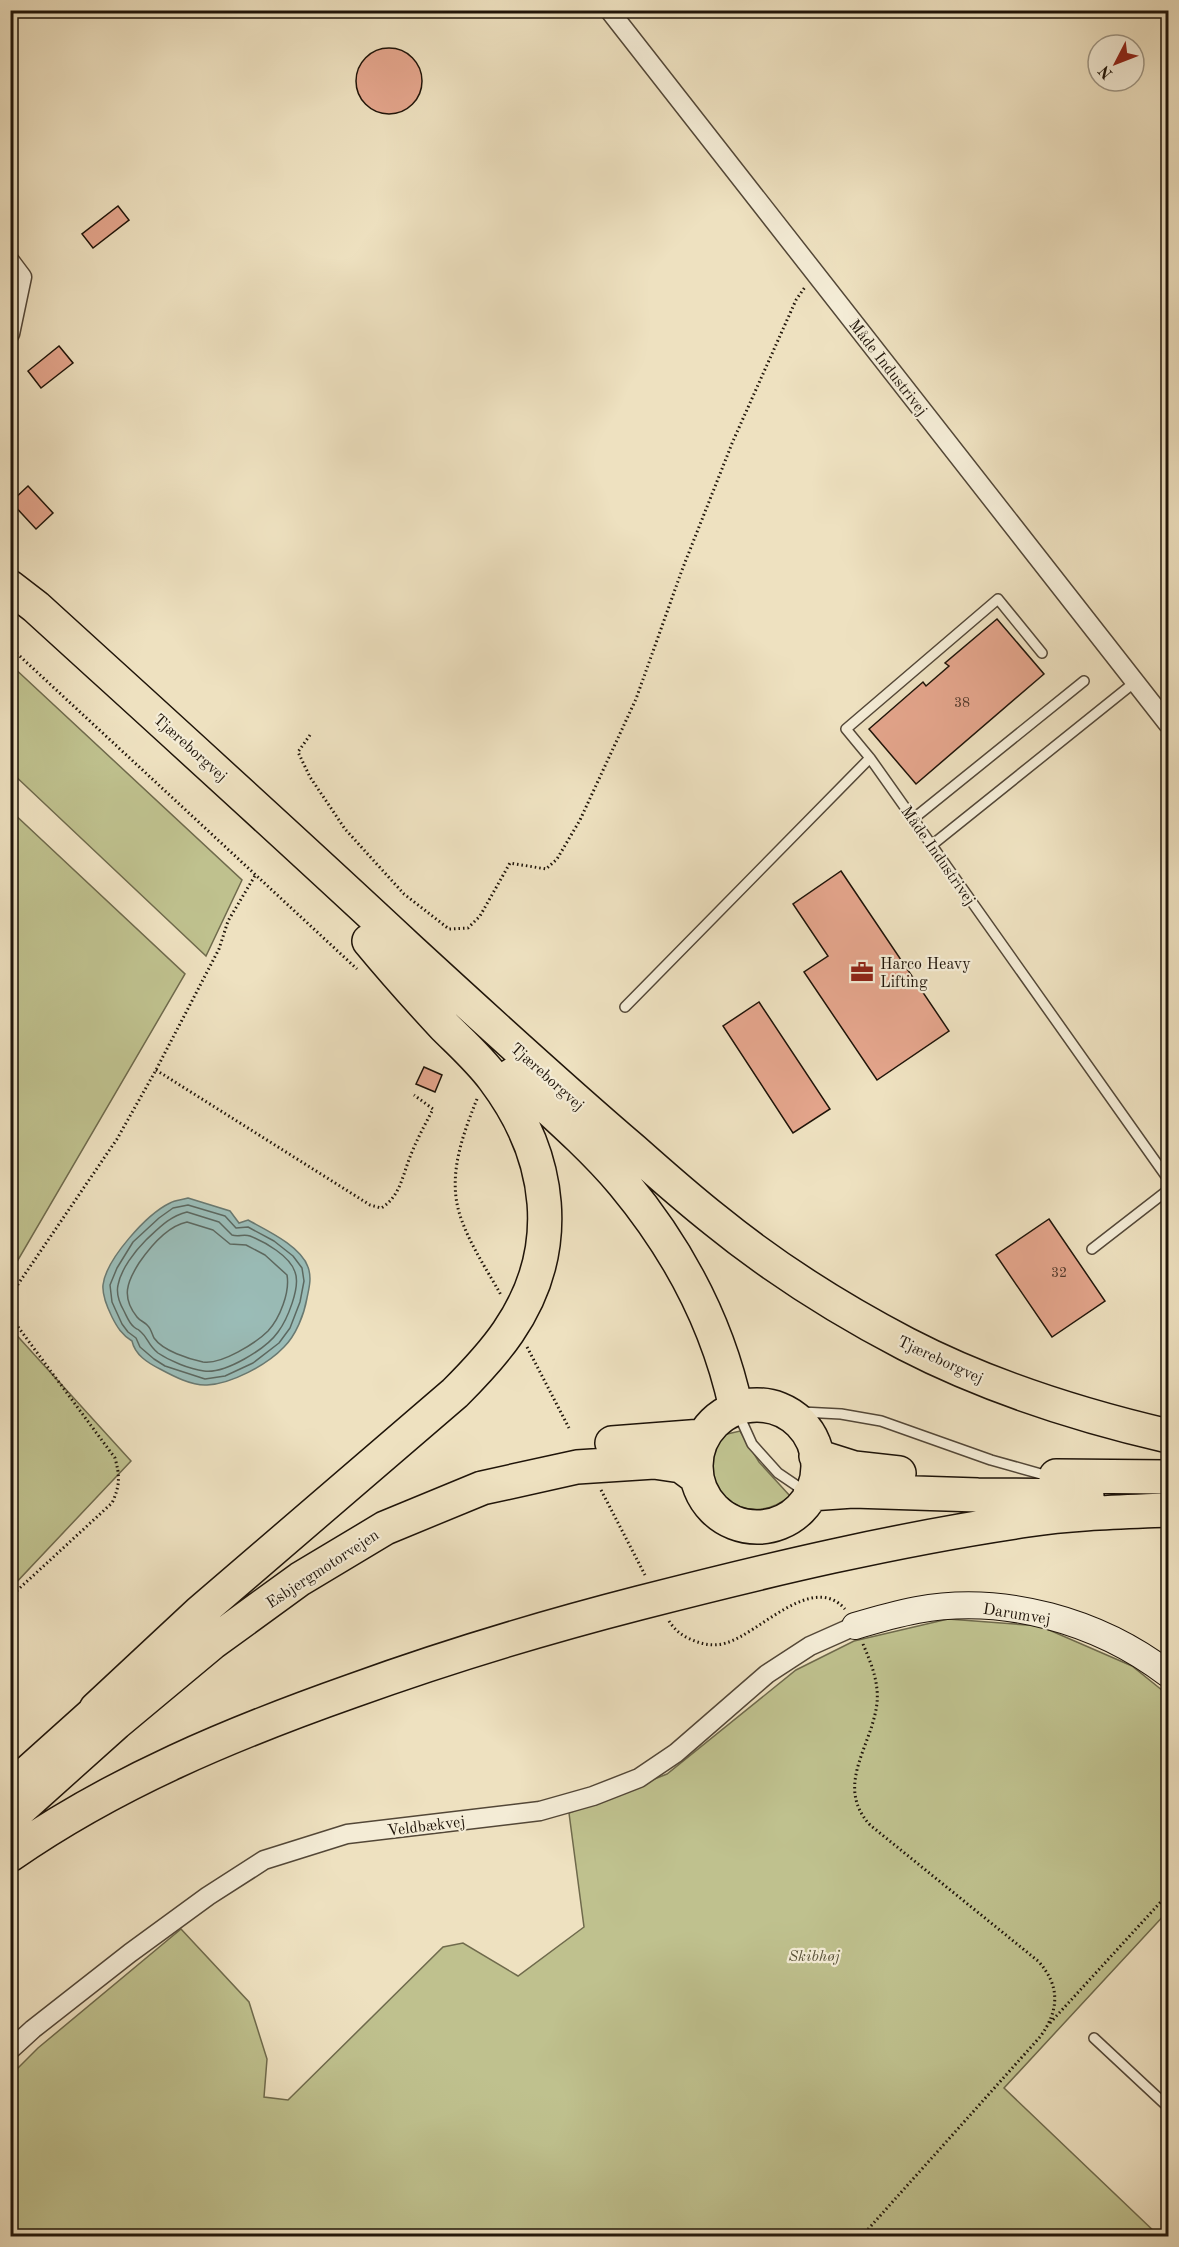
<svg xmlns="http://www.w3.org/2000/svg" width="1179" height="2247" font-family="'Old Standard TT',serif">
  <rect width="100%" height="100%" fill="#eee1c0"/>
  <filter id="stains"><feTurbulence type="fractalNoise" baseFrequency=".00333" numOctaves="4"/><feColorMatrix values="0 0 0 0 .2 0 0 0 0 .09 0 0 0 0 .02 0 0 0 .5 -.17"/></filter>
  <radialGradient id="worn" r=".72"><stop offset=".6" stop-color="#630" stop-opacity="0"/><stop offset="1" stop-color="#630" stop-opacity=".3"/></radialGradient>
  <path fill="#bfc18e" stroke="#6f6a4c" stroke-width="1.5" d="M11 665 242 880 206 956 11 772Z
    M11 811 185 974 11 1272Z
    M11 1329 131 1461 11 1588Z
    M740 1431 759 1462 790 1496C744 1534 689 1484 723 1435Z
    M948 1619 1040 1626 1132 1666 1168 1695V1911L1004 2088 1159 2236H11L10 2076 38 2048 181 1929 249 2002 267 2059 264 2097 288 2100 443 1947 463 1943 518 1976 584 1927 569 1813 667 1774 796 1670 854 1641Z"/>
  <path fill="#9abcb7" stroke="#697971" stroke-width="1.5" d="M188 1198 230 1211 239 1223 248 1220C266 1230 301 1246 308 1267 312 1278 309 1288 307 1298 304 1315 296 1335 284 1347 267 1365 231 1384 207 1385 192 1386 173 1376 160 1369 148 1363 135 1355 132 1341 122 1335 117 1327 112 1317 107 1307 102 1296 103 1285 106 1259 147 1214 170 1203 175 1200 182 1200 188 1198Z"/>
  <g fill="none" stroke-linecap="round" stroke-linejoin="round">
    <path stroke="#5c6860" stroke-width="1.5" d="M188 1205 225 1216 236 1228 248 1227 274 1241 293 1256 302 1268 304 1281 300 1302 290 1328 279 1343 253 1363 225 1376 205 1379 165 1366 154 1359 140 1347 136 1338 128 1332 122 1324 112 1302 110 1285 117 1268 133 1242 159 1218 173 1208Z
      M187 1212 219 1222 232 1235C238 1237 244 1234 250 1236 265 1242 290 1256 295 1272 301 1287 287 1320 278 1332 266 1349 225 1374 204 1371 189 1369 170 1361 158 1353 148 1345 148 1338 141 1332 135 1326 140 1332 134 1327 129 1323 127 1317 124 1311 120 1304 116 1294 118 1285 121 1269 135 1251 146 1240 159 1228 170 1216 187 1212Z
      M187 1222 213 1230 230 1244 246 1245 265 1255 287 1275C290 1292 280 1318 268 1331 256 1343 221 1365 203 1362 189 1359 163 1351 154 1338 152 1334 151 1329 148 1326 145 1322 140 1321 137 1317 121 1297 127 1282 139 1263 150 1247 168 1226 187 1222Z"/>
  </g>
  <path fill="#e4a58c" stroke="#1f1409" stroke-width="1.5" d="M356 81a33 33 0 1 1 66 0a33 33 0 1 1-66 0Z
    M118 206 129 220 93 248 82 234Z
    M59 346 73 363 41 388 28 371Z
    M28 486 53 513 36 529 11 502Z
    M997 619 1044 674 916 784 869 729 923 682 926 686 949 666 945 663Z
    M841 871 949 1031 877 1080 804 972 828 956 793 904Z
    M759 1002 830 1109 793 1133 723 1026Z
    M424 1067 442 1075 435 1092 416 1084Z
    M1049 1219 1105 1301 1052 1337 996 1255Z"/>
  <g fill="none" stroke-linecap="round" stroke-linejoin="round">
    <g stroke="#534737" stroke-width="12">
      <path id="lane" d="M870 758 846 729 998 599 1042 653
        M913 819 1084 681
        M932 845 1135 682
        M625 1007 870 758 1168 1179
        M1092 1249 1168 1190
        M783 1411 841 1414 881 1421 991 1460 1048 1476
        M738 1413 752 1444 778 1473 806 1492
        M1094 2038 1168 2107"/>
    </g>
    <g stroke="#534737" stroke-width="21">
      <path id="street" d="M609 10 1168 724
        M10 261 22 277 10 334
        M10 2050 33 2029 130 1953 208 1896 264 1860 347 1834 540 1811 593 1796 639 1778 676 1753 767 1674 810 1646 855 1626"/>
    </g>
    <g stroke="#1f1409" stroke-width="28">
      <path id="secondary" d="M855 1626C875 1620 896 1614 917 1610 1004 1594 1099 1621 1168 1674"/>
    </g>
    <g stroke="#1f1409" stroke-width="36">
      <path id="highway" d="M10 587 36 607C161 721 286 834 410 950 484 1018 557 1085 633 1150 660 1174 687 1198 715 1220 774 1268 839 1309 906 1344 989 1387 1078 1415 1168 1436
        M512 1075C550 1110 590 1144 623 1183 678 1249 718 1324 736 1408
        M696 1466a61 61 0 1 1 122 0a61 61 0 1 1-122 0Z
        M612 1443 703 1436
        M816 1456 854 1468 899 1473
        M1056 1476 1168 1477
        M810 1494 853 1491 978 1495 1087 1496
        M96 1709 199 1613 455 1393C474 1374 493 1354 508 1332 565 1249 552 1156 494 1079 480 1060 461 1043 444 1026 418 998 393 970 369 941
        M15 1784 113 1696
        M10 1818 116 1723 212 1643 300 1579 385 1528 482 1488 577 1467 654 1462 681 1466 696 1477
        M10 1855C115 1782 233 1733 352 1691 446 1657 542 1628 639 1603 767 1570 897 1539 1028 1520 1074 1513 1122 1512 1168 1510"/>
    </g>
    <path stroke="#1f1409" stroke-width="3" stroke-dasharray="1.5 3" stroke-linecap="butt" d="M10 647 357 969
      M310 735 298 752 310 777 345 829 404 894 449 929 468 928 480 916 510 863 546 869 557 859 580 820 636 699 682 570 733 441 796 300 805 287
      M156 1070 370 1205 381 1208C401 1197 403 1172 412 1152 418 1137 426 1123 433 1109L414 1095
      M477 1099C463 1134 448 1174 459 1212 467 1240 487 1270 501 1295
      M10 1296 117 1139 156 1070 219 949 228 921 256 874
      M10 1316 115 1458C120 1476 120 1486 112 1503L10 1597
      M527 1347 569 1428
      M601 1490 645 1575
      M669 1621C674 1629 681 1635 690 1639 701 1644 713 1647 726 1643 760 1633 812 1572 845 1609
      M1050 2023 1168 1894
      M862 2236 1040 2037C1059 2011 1061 1986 1038 1961L870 1825C834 1785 872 1747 877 1703 879 1682 871 1663 863 1644"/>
    <use href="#lane" stroke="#f4ecd6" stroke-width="9"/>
    <use href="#street" stroke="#f4ecd6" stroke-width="18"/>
    <use href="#secondary" stroke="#f4ecd6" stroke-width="26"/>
    <use href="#highway" stroke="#eee1c0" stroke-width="33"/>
  </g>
  <defs>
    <g id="office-bare" transform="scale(1.8)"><path d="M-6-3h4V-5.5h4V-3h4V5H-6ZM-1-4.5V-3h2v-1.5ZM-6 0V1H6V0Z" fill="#8f2418" stroke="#f4ecd6" stroke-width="2.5" paint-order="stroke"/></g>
  </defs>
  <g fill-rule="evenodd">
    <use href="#office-bare" x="862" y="972"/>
  </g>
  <g text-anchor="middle" stroke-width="4.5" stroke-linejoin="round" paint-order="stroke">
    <g font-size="14" fill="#50382a">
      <text x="962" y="707">38</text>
      <text x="1059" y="1277">32</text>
    </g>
    <g font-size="16" fill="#1f1409" stroke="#f4ecd6">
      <text transform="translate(889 367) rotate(52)" y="6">Måde Industrivej</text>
      <text transform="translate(191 747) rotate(42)" y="6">Tjæreborgvej</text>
      <text transform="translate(939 855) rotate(55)" y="6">Måde Industrivej</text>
      <text transform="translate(548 1076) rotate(42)" y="6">Tjæreborgvej</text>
      <text transform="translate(941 1359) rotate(25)" y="6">Tjæreborgvej</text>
      <text transform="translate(322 1568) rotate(-33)" y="6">Esbjergmotorvejen</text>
      <text transform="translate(1017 1613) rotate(9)" y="6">Darumvej</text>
      <text transform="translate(426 1825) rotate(-7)" y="6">Veldbækvej</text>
    </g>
    <g font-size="16" fill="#1f1409" stroke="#f4ecd6" text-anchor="start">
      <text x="880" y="969">Harco Heavy<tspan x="880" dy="18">Lifting</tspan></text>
    </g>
    <g font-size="16" font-style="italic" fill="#575138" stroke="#f4ecd6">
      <text x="814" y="1961">Skibhøj</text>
    </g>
  </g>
  <rect width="1179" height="2247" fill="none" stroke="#eee1c0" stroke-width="36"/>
  <rect x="12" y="12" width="1155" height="2223" fill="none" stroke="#1f1409" stroke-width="3"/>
  <rect x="18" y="18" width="1143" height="2211" fill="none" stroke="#1f1409" stroke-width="1.5"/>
  <g transform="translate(1116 63) rotate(228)"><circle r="28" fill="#f4ecd6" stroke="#9f9684" stroke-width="1.5"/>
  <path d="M0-4.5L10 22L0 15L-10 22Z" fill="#8f2418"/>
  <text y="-9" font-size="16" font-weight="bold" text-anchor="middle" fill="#1f1409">N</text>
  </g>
  <rect width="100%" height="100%" filter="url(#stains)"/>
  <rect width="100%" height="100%" fill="url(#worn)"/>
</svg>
